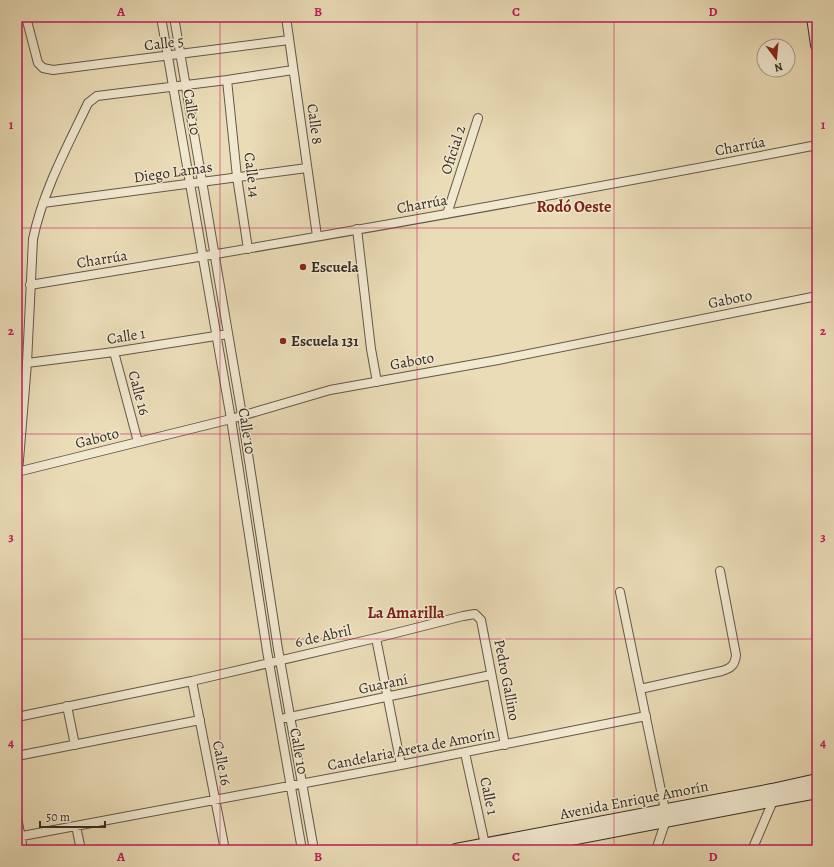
<svg xmlns="http://www.w3.org/2000/svg" width="834" height="867" font-family="Alegreya,serif">
  <rect width="100%" height="100%" fill="#eadcb7"/>
  <filter id="stains"><feTurbulence type="fractalNoise" baseFrequency=".005" numOctaves="4"/><feColorMatrix values="0 0 0 0 .2 0 0 0 0 .09 0 0 0 0 .02 0 0 0 .5 -.17"/></filter>
  <radialGradient id="worn" r=".72"><stop offset=".6" stop-color="#630" stop-opacity="0"/><stop offset="1" stop-color="#630" stop-opacity=".3"/></radialGradient>
  <g fill="none" stroke-linecap="round" stroke-linejoin="round">
    <g stroke="#625847" stroke-width="10">
      <path id="street" d="M26 17 38 63 43 68 53 70 289 40
        M161 17 231 419 267 651 302 850
        M174 17 242 415 278 649 314 850
        M286 17 317 236
        M227 80 237 177 248 249
        M43 203 307 168
        M447 214 478 118
        M357 229 371 349 377 382
        M30 285C293 242 555 196 817 145
        M114 352 138 442
        M27 363 114 352 228 334
        M17 472 231 419 330 390 498 360 817 296
        M18 472 27 363 33 239C43 191 67 147 88 103L97 96 227 80 293 70
        M620 592 665 810 666 820 656 850
        M376 638 401 765
        M192 681 225 850
        M640 689 722 671C732 668 735 664 736 655L720 571
        M67 706 75 745
        M17 717 192 681 376 638 463 616 475 614 481 620 505 745
        M285 718 491 675
        M465 753 486 849
        M17 756 200 720
        M17 817 23 850
        M76 826 81 850
        M17 837 401 765 646 716
        M752 850 773 801V797"/>
    </g>
    <g stroke="#352c22" stroke-width="14">
      <path id="secondary" d="M813 17 817 45
        M456 850 772 790 817 780
        M513 850 817 792"/>
    </g>
    <use href="#street" stroke="#f1e8d0" stroke-width="8"/>
    <use href="#secondary" stroke="#f1e8d0" stroke-width="12"/>
  </g>
  <path fill="none" stroke="#c2185b" stroke-width="1" stroke-opacity="0.55" d="M220 17V850M417 17V850M614 17V850M17 228H817M17 434H817M17 639H817"/>
  <g fill="#8f2418" stroke="#f1e8d0" stroke-width="1.5">
    <circle cx="303" cy="267" r="4"/>
    <circle cx="283" cy="341" r="4"/>
  </g>
  <g text-anchor="middle" stroke-width="3" stroke-linejoin="round" paint-order="stroke">
    <g font-size="15" fill="#352c22" stroke="#f1e8d0">
      <text transform="translate(164 43) rotate(-7)" y="5">Calle 5</text>
      <text transform="translate(192 112) rotate(81)" y="5">Calle 10</text>
      <text transform="translate(315 124) rotate(82)" y="5">Calle 8</text>
      <text transform="translate(740 146) rotate(-11)" y="5">Charrúa</text>
      <text transform="translate(453 150) rotate(-72)" y="5">Oficial 2</text>
      <text transform="translate(173 172) rotate(-8)" y="5">Diego Lamas</text>
      <text transform="translate(252 175) rotate(83)" y="5">Calle 14</text>
      <text transform="translate(422 204) rotate(-10)" y="5">Charrúa</text>
      <text transform="translate(102 259) rotate(-9)" y="5">Charrúa</text>
      <text transform="translate(730 299) rotate(-11)" y="5">Gaboto</text>
      <text transform="translate(126 336) rotate(-9)" y="5">Calle 1</text>
      <text transform="translate(412 361) rotate(-10)" y="5">Gaboto</text>
      <text transform="translate(139 393) rotate(75)" y="5">Calle 16</text>
      <text transform="translate(247 431) rotate(81)" y="5">Calle 10</text>
      <text transform="translate(97 438) rotate(-14)" y="5">Gaboto</text>
      <text transform="translate(323 636) rotate(-13)" y="5">6 de Abril</text>
      <text transform="translate(507 680) rotate(79)" y="5">Pedro Gallino</text>
      <text transform="translate(383 684) rotate(-12)" y="5">Guaraní</text>
      <text transform="translate(411 749) rotate(-11)" y="5">Candelaria Areta de Amorín</text>
      <text transform="translate(299 751) rotate(80)" y="5">Calle 10</text>
      <text transform="translate(222 763) rotate(79)" y="5">Calle 16</text>
      <text transform="translate(489 796) rotate(78)" y="5">Calle 1</text>
      <text transform="translate(634 800) rotate(-11)" y="5">Avenida Enrique Amorín</text>
    </g>
    <g font-size="15" font-weight="bold" fill="#352c22" stroke="#f1e8d0" text-anchor="start">
      <text x="311" y="272">Escuela</text>
      <text x="291" y="346">Escuela 131</text>
    </g>
    <g font-size="16" font-weight="bold" fill="#7a1f14" stroke="#f1e8d0">
      <text x="574" y="212">Rodó Oeste</text>
      <text x="406" y="618">La Amarilla</text>
    </g>
  </g>
  <rect width="834" height="867" fill="none" stroke="#eadcb7" stroke-width="44"/>
  <g transform="translate(776 58) rotate(164)"><circle r="19" fill="#f1e8d0" stroke="#a69d8a"/>
  <path d="M0-3L7 15L0 10L-7 15Z" fill="#8f2418"/>
  <text y="-6" font-size="11" font-weight="bold" text-anchor="middle" fill="#352c22">N</text>
  </g>
  <path d="M40 821v6h65v-6" fill="none" stroke="#352c22" stroke-width="2"/>
  <text x="46" y="821" font-size="12" fill="#352c22" stroke="#f1e8d0" stroke-width="3" paint-order="stroke">50 m</text>
  <rect x="22" y="22" width="790" height="823" fill="none" stroke="#c2185b" stroke-width="1.5"/>
  <g font-size="13" text-anchor="middle" font-weight="bold" fill="#c2185b">
    <text x="121" y="16">A</text>
    <text x="318" y="16">B</text>
    <text x="516" y="16">C</text>
    <text x="713" y="16">D</text>
    <text x="11" y="129">1</text>
    <text x="823" y="129">1</text>
    <text x="11" y="335">2</text>
    <text x="823" y="335">2</text>
    <text x="11" y="541">3</text>
    <text x="823" y="541">3</text>
    <text x="11" y="747">4</text>
    <text x="823" y="747">4</text>
    <text x="121" y="861">A</text>
    <text x="318" y="861">B</text>
    <text x="516" y="861">C</text>
    <text x="713" y="861">D</text>
  </g>
  <rect width="100%" height="100%" filter="url(#stains)"/>
  <rect width="100%" height="100%" fill="url(#worn)"/>
</svg>
